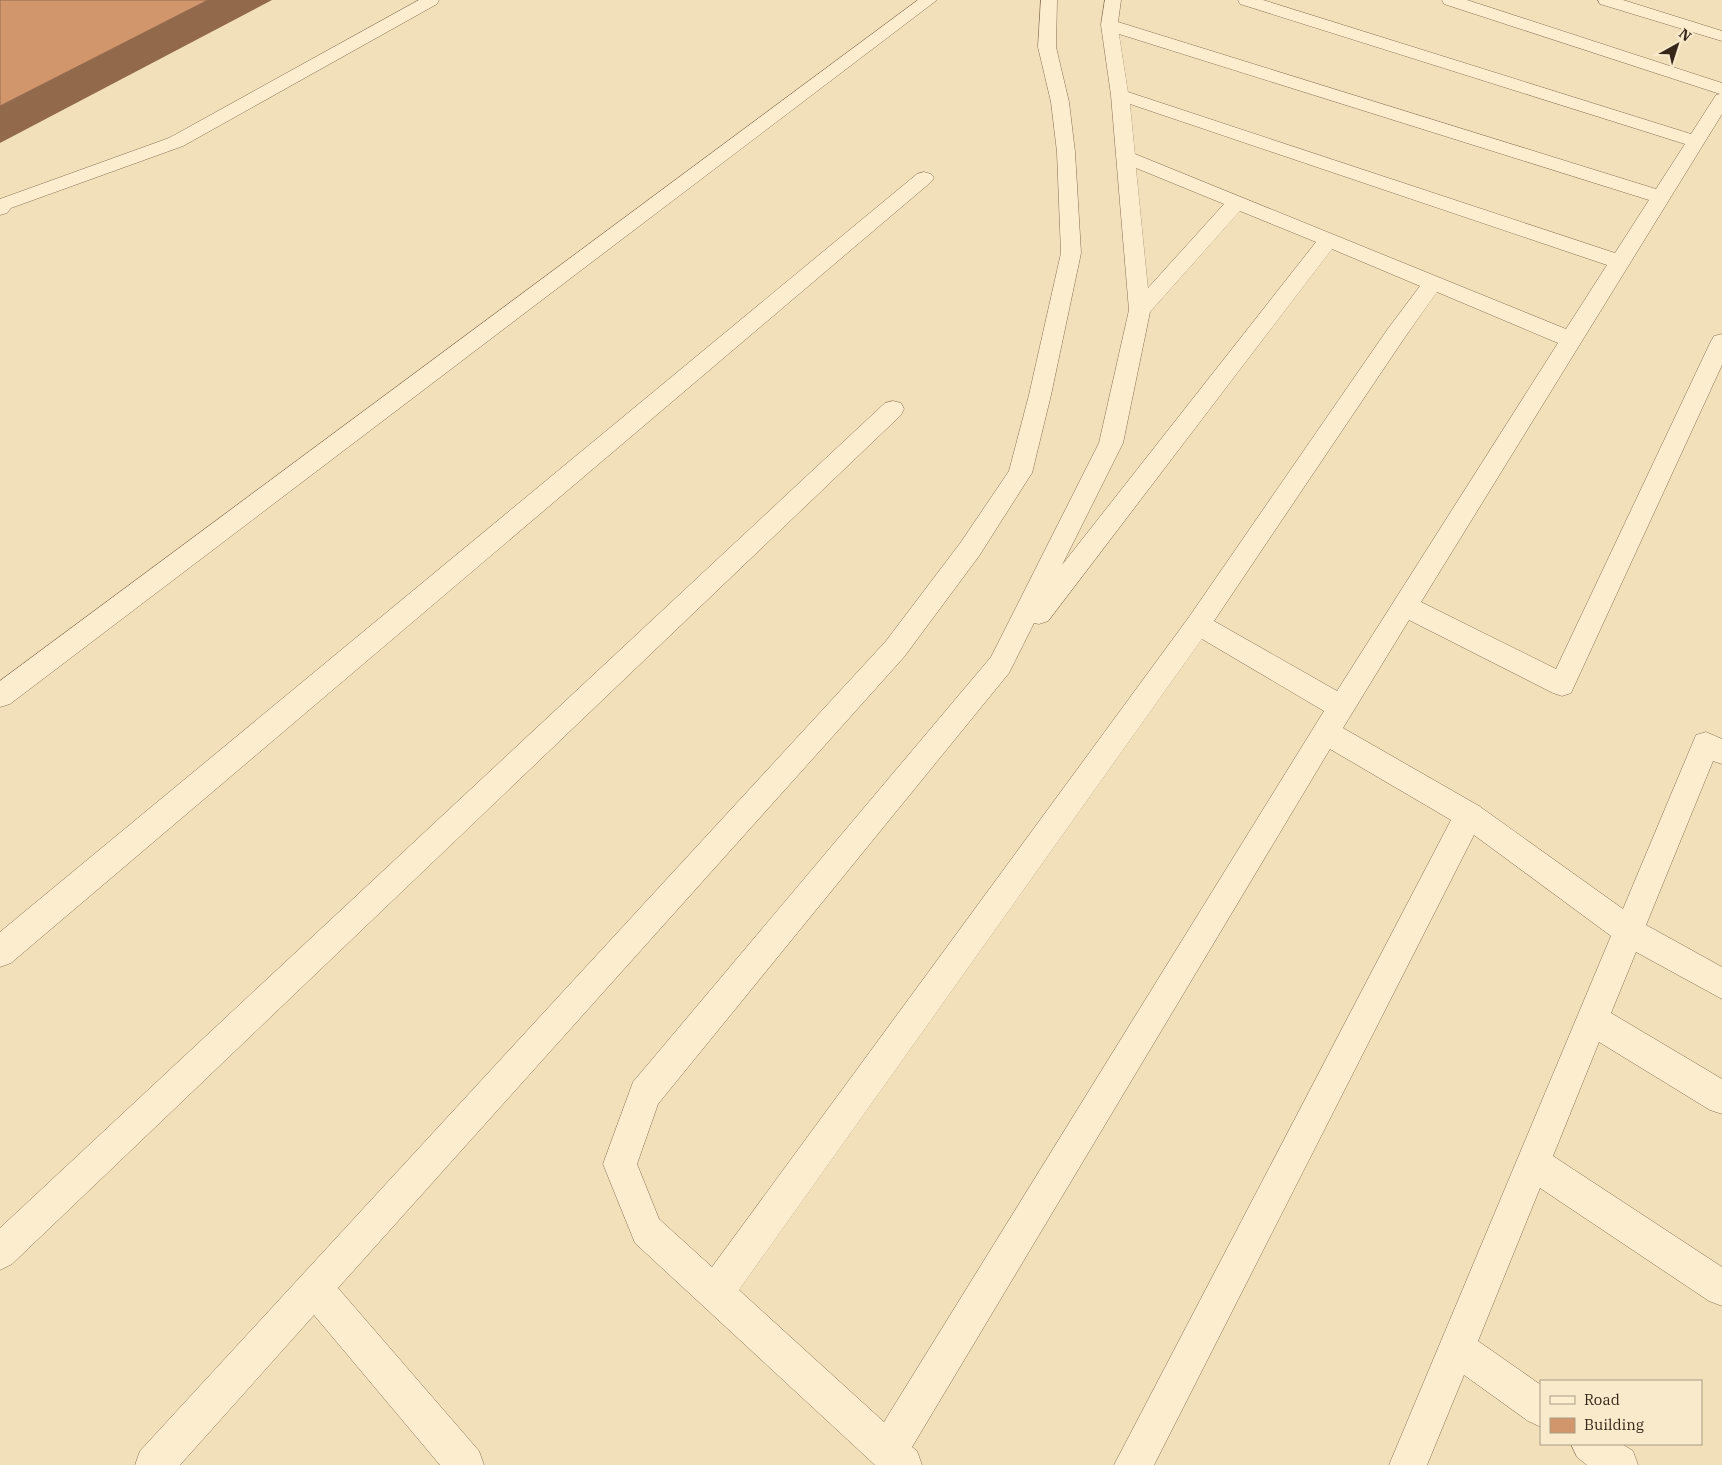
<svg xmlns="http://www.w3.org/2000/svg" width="1722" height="1465" font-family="'IBM Plex Serif',serif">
  <rect width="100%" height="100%" fill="#f1e0ba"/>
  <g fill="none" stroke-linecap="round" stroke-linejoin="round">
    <g stroke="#896f53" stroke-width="1">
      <path id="minor" d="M419 0H439L437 4 183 146 11 208 7 213 0 215V199L169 138Z
        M918 0H937L10 704 0 707V681Z
        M1041 0H1057L1056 47 1069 102 1075 152 1081 253 1051 395 1032 473 1028 479 979 556 904 657 338 1288 479 1451 484 1465H440L314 1315 180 1465H135L140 1451 886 641 961 542 1009 471 1029 395 1061 253 1057 152 1051 102 1038 47Z
        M1105 0H1121L1118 22 1656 189 1685 144 1240 4 1238 0H1263L1691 134 1716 95 1720 94 1444 4 1442 0H1467L1722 83V114L1421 602 1556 669 1711 341 1714 336 1722 334V365L1571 693 1562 696 1553 693 1409 620 1343 728 1479 806 1623 909 1696 735 1706 732 1722 739V764L1713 761 1646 925 1722 967V999L1636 952 1611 1013 1722 1079V1114L1710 1110 1599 1042 1553 1156 1722 1267V1306L1709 1301 1540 1188 1478 1341 1541 1385V1427L1528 1421 1464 1375 1427 1465H1389L1611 936 1474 835 1154 1465H1114L1451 820 1330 749 912 1447 917 1451 922 1465H875L635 1243 603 1164 633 1082 991 657 1099 443 1129 310 1111 95 1101 25ZM1119 34 1649 200 1615 253 1128 92ZM1130 104 1607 265 1566 329 1135 154ZM1136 168 1224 204 1148 288ZM1240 211 1316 242 1062 565 1123 443 1150 312ZM1332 249 1420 286 1387 330 1189 617 712 1267 659 1219 637 1164 658 1104 1009 673 1034 623 1039 624 1048 621ZM1437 292 1558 343 1337 691 1214 621 1403 340ZM1202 639 1324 711 884 1422 739 1290Z
        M1598 0H1623L1722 31V41L1600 4Z
        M924 172 931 174 934 178 931 182 11 963 0 967V932L917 174Z
        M893 401 901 403 904 409 901 415 12 1264 0 1270V1228L885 403Z
        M1571 1444H1622L1633 1451 1638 1465H1587L1577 1457Z"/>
    </g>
    <use href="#minor" fill="#fbedce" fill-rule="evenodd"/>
  </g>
  <path fill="#93694c" d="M208 0H272L0 143V106Z"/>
  <path fill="#d2966d" stroke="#93694c" d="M0 0H208L0 106Z"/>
  <rect x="1540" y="1380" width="162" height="65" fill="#f8eaca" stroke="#aa9c84"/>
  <rect x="1550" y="1396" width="25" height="8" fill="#fbedce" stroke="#aa9c84"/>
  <text x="1584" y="1405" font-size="15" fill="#36271a">Road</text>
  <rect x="1550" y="1418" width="25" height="15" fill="#d2966d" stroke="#aa9c84"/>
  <text x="1584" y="1430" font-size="15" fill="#36271a">Building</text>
  <g transform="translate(1677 45) rotate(39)" stroke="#f8eaca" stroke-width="4" paint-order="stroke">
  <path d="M0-4L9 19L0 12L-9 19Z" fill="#36271a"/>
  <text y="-8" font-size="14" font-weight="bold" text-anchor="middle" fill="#36271a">N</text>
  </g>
</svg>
